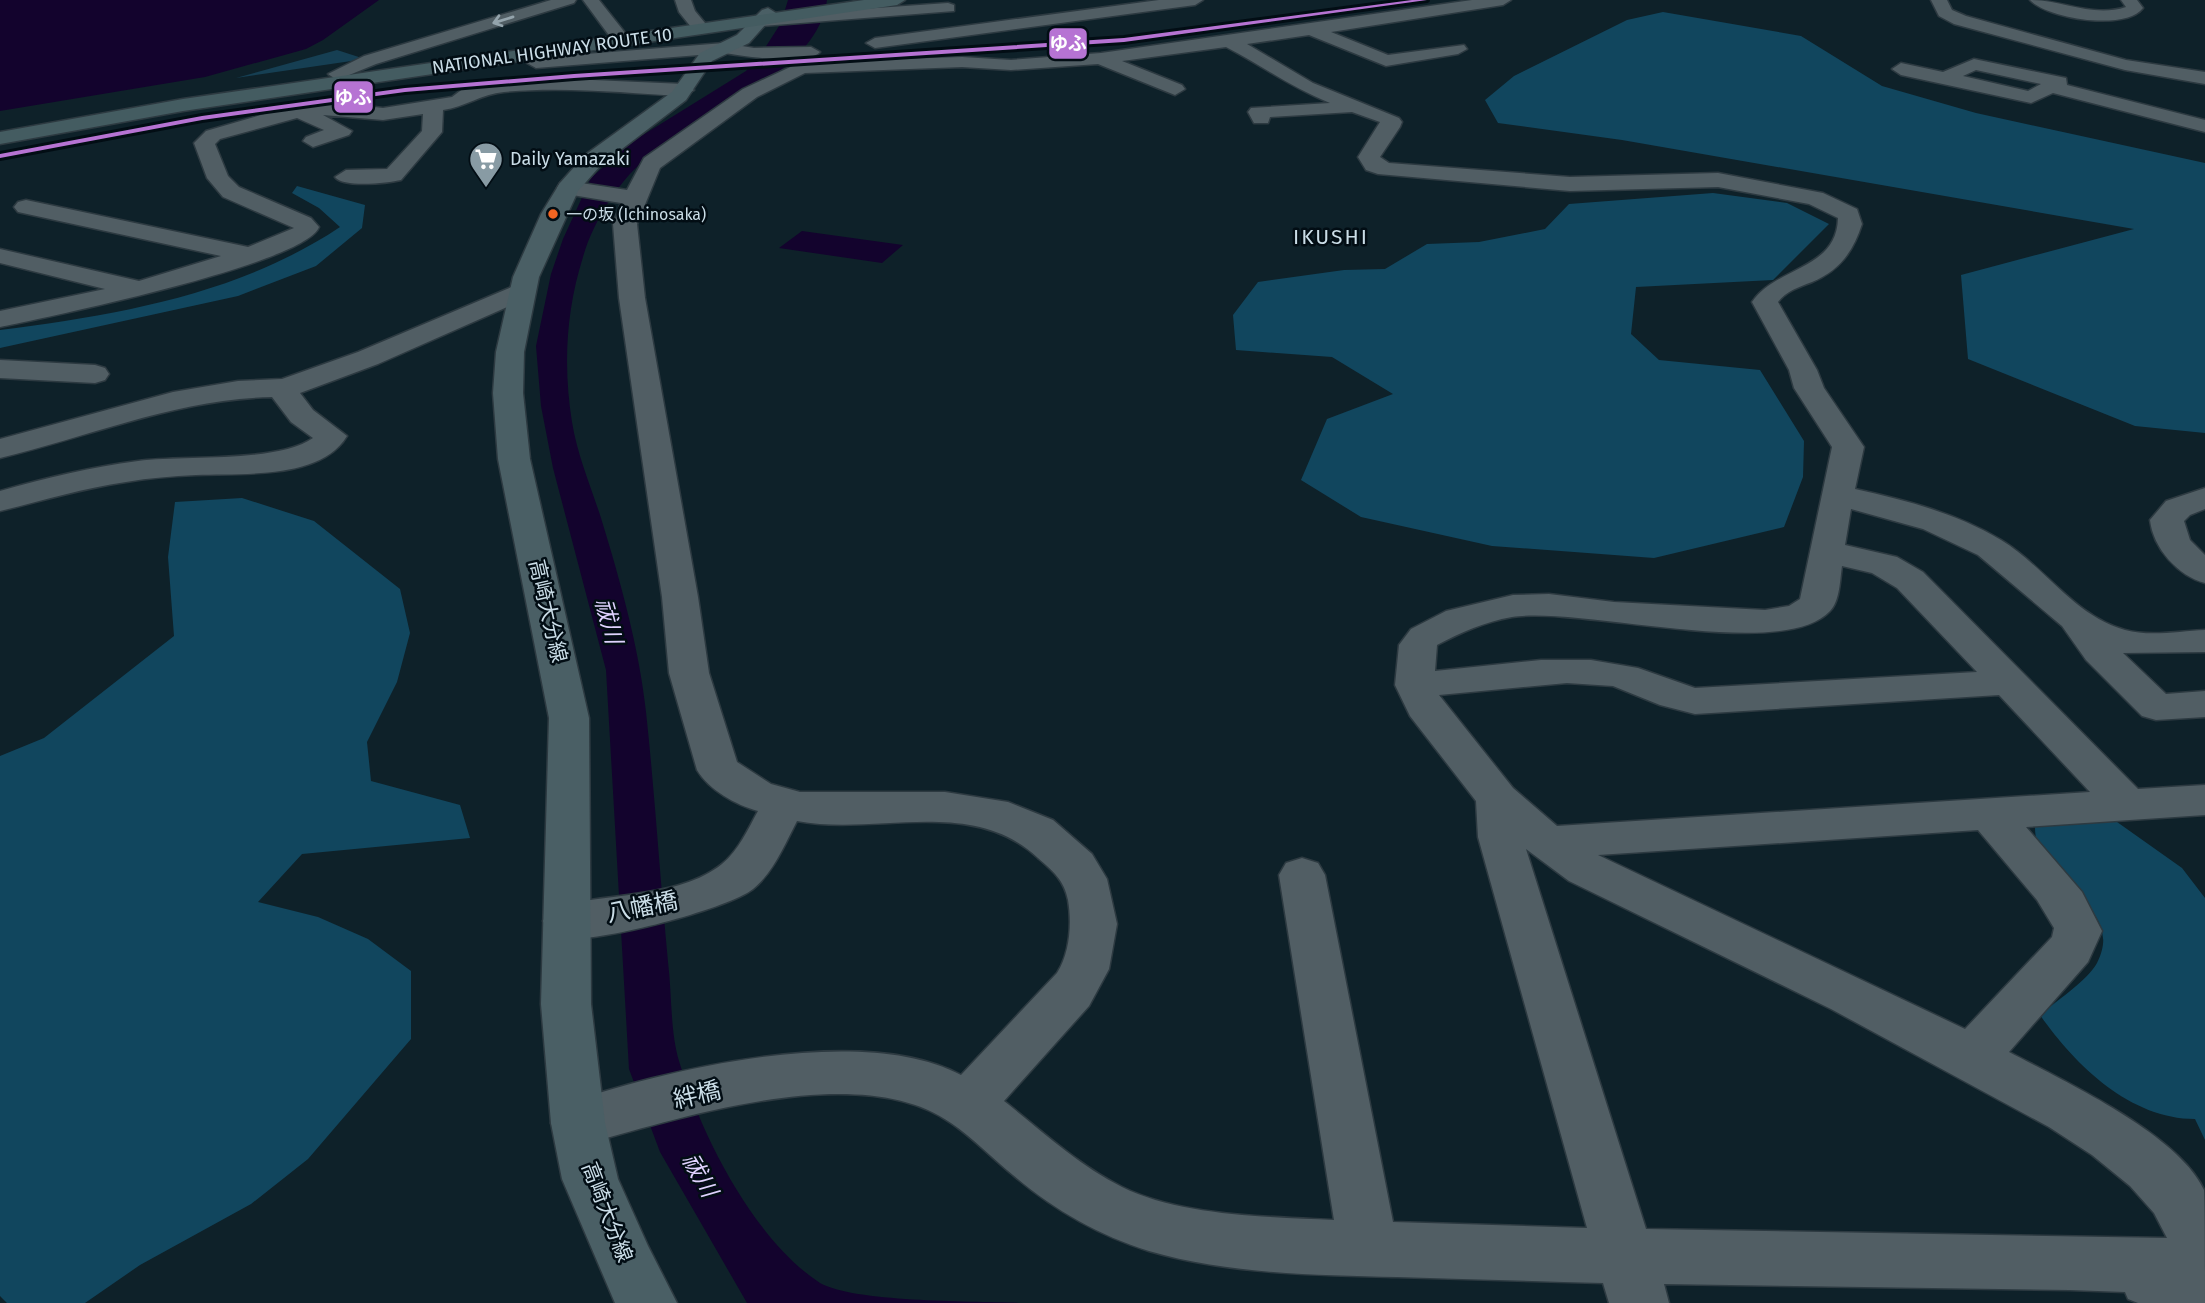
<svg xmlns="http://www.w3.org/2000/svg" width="2205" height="1303" font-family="'Fira Sans','Noto Sans JP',sans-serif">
  <rect width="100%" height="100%" fill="#0e2129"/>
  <path fill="#163f53" d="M337 50 365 59 236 78Z"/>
  <path fill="#11465e" d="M1663 12 1801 36 1882 86 1976 113 2205 163V433L2135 426 1968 359 1961 275 2134 229 1622 140 1498 123 1485 100 1514 76 1627 20Z
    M297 186 365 205 362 228 316 266 238 296 0 348V330C117 315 240 294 340 227L319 208 292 193Z
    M1713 193 1787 203 1829 224 1773 280 1636 287 1631 334 1659 360 1760 370 1804 441 1803 477 1784 527 1654 558 1492 546 1361 517 1301 480 1327 419 1393 394 1332 357 1236 350 1233 315 1258 282 1344 270 1385 269 1427 244 1479 242 1545 229 1569 204Z
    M242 498 314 521 400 589 410 633 397 682 367 742 371 781 460 805 470 838 302 854 258 902 318 917 368 939 411 971V1039L308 1159 251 1204 140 1265 85 1303H7L0 1296V756L44 738 174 636 168 557 175 502Z
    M2110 817 2182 868 2205 898V1140L2195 1119C2130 1119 2075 1065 2040 1015 2055 1002 2088 980 2097 963 2128 902 2033 887 2035 825Z"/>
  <path fill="#13032d" d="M0 0H379L323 40 306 49 205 77 0 111Z
    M788 0H827C818 73 703 112 651 154 620 179 594 219 583 257 566 311 563 366 572 422 577 454 591 487 601 518 620 580 639 647 646 712 655 795 660 879 668 962 672 993 670 1031 679 1061 701 1135 754 1240 820 1283 856 1303 977 1301 1025 1303H747L660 1152 629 1069 606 670 553 468 541 406 536 346 551 274 563 239 591 178 630 143 746 71 763 51 781 23Z
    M802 231 903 245 882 263 779 248Z"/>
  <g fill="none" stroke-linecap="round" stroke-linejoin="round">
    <g stroke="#2d3a41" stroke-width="3">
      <path id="minor" d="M551 0H576L574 3 376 64 337 80 328 74 364 56Z
        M583 0H599L626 34 623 38H611Z
        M675 0H691L695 11 705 23 703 27H691L679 12Z
        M1159 0H1203L1195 5 875 48 866 43 875 38Z
        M1472 0H1511L1503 5 1331 32 1388 55 1464 45 1467 49 1458 54 1386 66 1309 35 1247 44 1313 83 1399 118 1402 122 1400 127 1380 157 1389 163 1570 177 1718 173 1823 193 1857 209 1862 224C1853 252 1839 271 1812 282 1799 287 1786 291 1778 302L1817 370 1824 388 1864 447 1855 489C1905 500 1956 513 2001 540 2043 565 2075 617 2125 630 2150 637 2180 631 2205 630V652L2123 653 2166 694 2205 691V717L2156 720 2142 716 2086 660 2062 626 1978 555 1923 529 1851 509 1845 545 1897 557 1923 572 2138 789 2205 785V815L2026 827 2082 892 2102 931 2088 962 2009 1052C2062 1080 2179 1134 2204 1190 2205 1203 2205 1283 2205 1303H2138L2128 1299 2125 1292 2070 1290 1664 1284 1669 1303H1609L1603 1283C1534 1281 1466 1279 1397 1277 1315 1275 1228 1274 1149 1251 1098 1235 1054 1210 1013 1175 992 1158 973 1138 951 1123 859 1058 678 1119 578 1146L559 1140 551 1123 559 1106C662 1070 861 1022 961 1075L1057 973C1070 953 1072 923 1068 900 1064 880 1053 871 1038 858 972 796 877 836 797 821 785 844 773 873 753 889 728 909 597 943 566 938 561 938 555 935 550 934L543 921 550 908C601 893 679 899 722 864 739 850 748 829 758 811 736 805 709 790 697 770L669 673 662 597 619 298 613 224 621 203 560 193 557 188 560 183 568 181 627 190 644 158 743 89 801 62 962 57 1011 60 1101 53ZM1226 47C1261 65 1292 88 1330 103L1251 108 1248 112 1254 123H1268L1270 117 1352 112 1380 122 1358 157 1366 170 1378 174 1570 191 1718 187 1809 204 1838 218C1837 270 1777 266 1752 302L1789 370 1794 388 1832 447 1800 599 1789 606 1765 610 1614 602 1549 594 1513 595 1446 611 1411 629 1399 645 1395 685 1410 716 1476 801 1478 837 1587 1228 1393 1222 1325 875 1318 863 1302 858 1286 863 1279 875 1334 1220C1269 1217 1180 1216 1122 1187 1078 1165 1042 1131 1004 1101L1089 1006 1109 969 1117 924 1107 879 1092 854 1053 820 1008 802 945 792H800L771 784 737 762 709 673 698 597 645 298 637 224 660 168 757 97 805 73 962 67 1011 70 1098 64 1175 95 1185 89 1182 85 1122 61ZM1842 566 1872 573 1897 588 1977 672 1695 688 1638 668 1591 660H1541L1435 671 1437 645C1462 632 1484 622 1512 617 1581 606 1783 662 1830 611 1840 601 1840 579 1842 566ZM1567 683 1613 686 1660 705 1695 714 1999 695 2090 792 1557 826 1513 788 1439 695ZM1978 830 2037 900 2054 928 2052 937 1965 1029 1598 855ZM1526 849 1569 881 1831 1009 2049 1127 2092 1155 2130 1186 2154 1213 2167 1238 1646 1229Z
        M1931 0H1947L1952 10 1966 16 2126 60 2205 72V84L2125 70 1954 24 1939 16Z
        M2030 0C2063 0 2093 18 2126 7L2121 0H2137L2143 8C2126 31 2048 19 2030 0Z
        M948 3 954 5V11L761 26 753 21 761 16Z
        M724 43 754 48 811 47 820 52C807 66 743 56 724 53L536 68 527 63 536 58Z
        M1974 59 2066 78 2067 85 2205 120V132L2053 93 2031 103 1901 75 1892 69 1901 63 1943 72ZM1976 70 2041 84 2028 91 1963 76Z
        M547 78 684 84 694 90 684 96C625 93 563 86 504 92 481 94 465 107 443 110L442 132 401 180C388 183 343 188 335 177L346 170 387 169 422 131 423 114 383 120 323 115 352 131 349 135 313 147 303 141 306 137 324 130 297 118 220 139 215 144 228 176 239 187 311 218 319 227C305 264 48 317 0 327V311L105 289 0 263V249L139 281 221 256 18 212 14 207 18 202 26 200 248 247 294 228 223 197 207 178 194 143 206 131 285 108 333 102 383 108 452 97 464 88 503 80Z
        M521 283 530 285 534 291 530 297 378 364 300 393 313 410 347 436C321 480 241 473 196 475 173 476 149 478 126 482 83 488 42 501 0 511V491C45 478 91 467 138 461 184 455 278 463 313 438L291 422 272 397C177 399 91 436 0 458V439L173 392 238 381 282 379 358 352Z
        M0 360 95 365 105 368 109 374 105 380 95 383 0 378Z
        M2205 488V509L2190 515 2184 521 2190 540 2205 555V583C2178 576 2153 548 2150 520L2166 501Z"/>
    </g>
    <g stroke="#2d3a41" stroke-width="3">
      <path id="major" d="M768 8 776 13 749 43 712 61 686 100 601 165 578 191 539 277 524 352 523 393 530 459 589 718 591 1004 605 1123 618 1179 648 1246 677 1303H615L562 1179 551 1123 541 1004 549 718 498 459 493 393 496 352 513 277 541 214 560 183 585 155 672 92 700 53 737 35 762 10Z"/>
    </g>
    <g stroke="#2d3a41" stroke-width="3">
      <path id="highway" d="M864 0H905L897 5 183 111 0 144V132L183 99Z"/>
    </g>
    <use href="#minor" fill="#515e64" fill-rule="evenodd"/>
    <use href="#major" fill="#4a5f65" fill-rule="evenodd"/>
    <use href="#highway" fill="#445c61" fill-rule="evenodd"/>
    <g stroke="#020d14" stroke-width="6">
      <path id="rail-1" d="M1412 0H1427L1124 42 574 78 405 92 202 120 0 158V154L202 116 405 88 574 74 1124 38Z"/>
    </g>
    <use href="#rail-1" fill="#b673d3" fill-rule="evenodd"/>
  </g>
  <defs><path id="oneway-shaft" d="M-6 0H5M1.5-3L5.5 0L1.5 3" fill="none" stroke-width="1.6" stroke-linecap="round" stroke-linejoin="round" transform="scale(1.75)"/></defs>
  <use stroke="#94a4ac" href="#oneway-shaft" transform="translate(503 20) rotate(163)"/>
  <defs>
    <g id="supermarket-pin" transform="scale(1.75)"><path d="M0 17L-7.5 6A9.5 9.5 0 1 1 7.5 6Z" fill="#889ba4" stroke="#020d14"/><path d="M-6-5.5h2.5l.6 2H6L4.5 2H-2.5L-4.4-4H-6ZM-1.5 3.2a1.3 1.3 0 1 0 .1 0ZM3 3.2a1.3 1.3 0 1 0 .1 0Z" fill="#fff"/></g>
  </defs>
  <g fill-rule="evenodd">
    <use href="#supermarket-pin" x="486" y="159"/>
  </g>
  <circle fill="#f26522" stroke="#020d14" stroke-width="2.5" cx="553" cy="214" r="6"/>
  <g text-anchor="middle" stroke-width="5" stroke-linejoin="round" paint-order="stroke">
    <g font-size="16" fill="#cadde7" stroke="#020d14" text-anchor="start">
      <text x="566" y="220">一の坂 (Ichinosaka)</text>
    </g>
    <g font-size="18" fill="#cadde7" stroke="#020d14">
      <text transform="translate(552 51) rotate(-8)" y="6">NATIONAL HIGHWAY ROUTE 10</text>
    </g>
    <g font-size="18" fill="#cadde7" stroke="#020d14" text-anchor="start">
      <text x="510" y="165">Daily Yamazaki</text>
    </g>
    <g font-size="21" letter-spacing="2" fill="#cadde7" stroke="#020d14">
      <text x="1331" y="244">IKUSHI</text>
    </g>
    <g font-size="21" fill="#cadde7" stroke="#020d14">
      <text transform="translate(548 611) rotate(77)" y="7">高崎大分線</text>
      <text transform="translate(607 1212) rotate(69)" y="7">高崎大分線</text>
    </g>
    <g font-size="23" font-style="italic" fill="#dfd2fe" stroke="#020d14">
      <text transform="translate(609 621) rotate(75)" y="8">祓川</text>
      <text transform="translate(700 1175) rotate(60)" y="8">祓川</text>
    </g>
    <g font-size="24" fill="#cadde7" stroke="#020d14">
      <text transform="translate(642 907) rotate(-11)" y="8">八幡橋</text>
      <text transform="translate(697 1095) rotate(-13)" y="8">絆橋</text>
    </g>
  </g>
  <g stroke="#020d14" stroke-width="2.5">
    <rect x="1048" y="27" width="40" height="33" rx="7" fill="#b673d3"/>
    <rect x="333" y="80" width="41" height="34" rx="7" fill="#b673d3"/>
  </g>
  <g font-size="19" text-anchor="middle" font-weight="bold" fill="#fff">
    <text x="1068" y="50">ゆふ</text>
    <text x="353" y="104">ゆふ</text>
  </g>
</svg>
